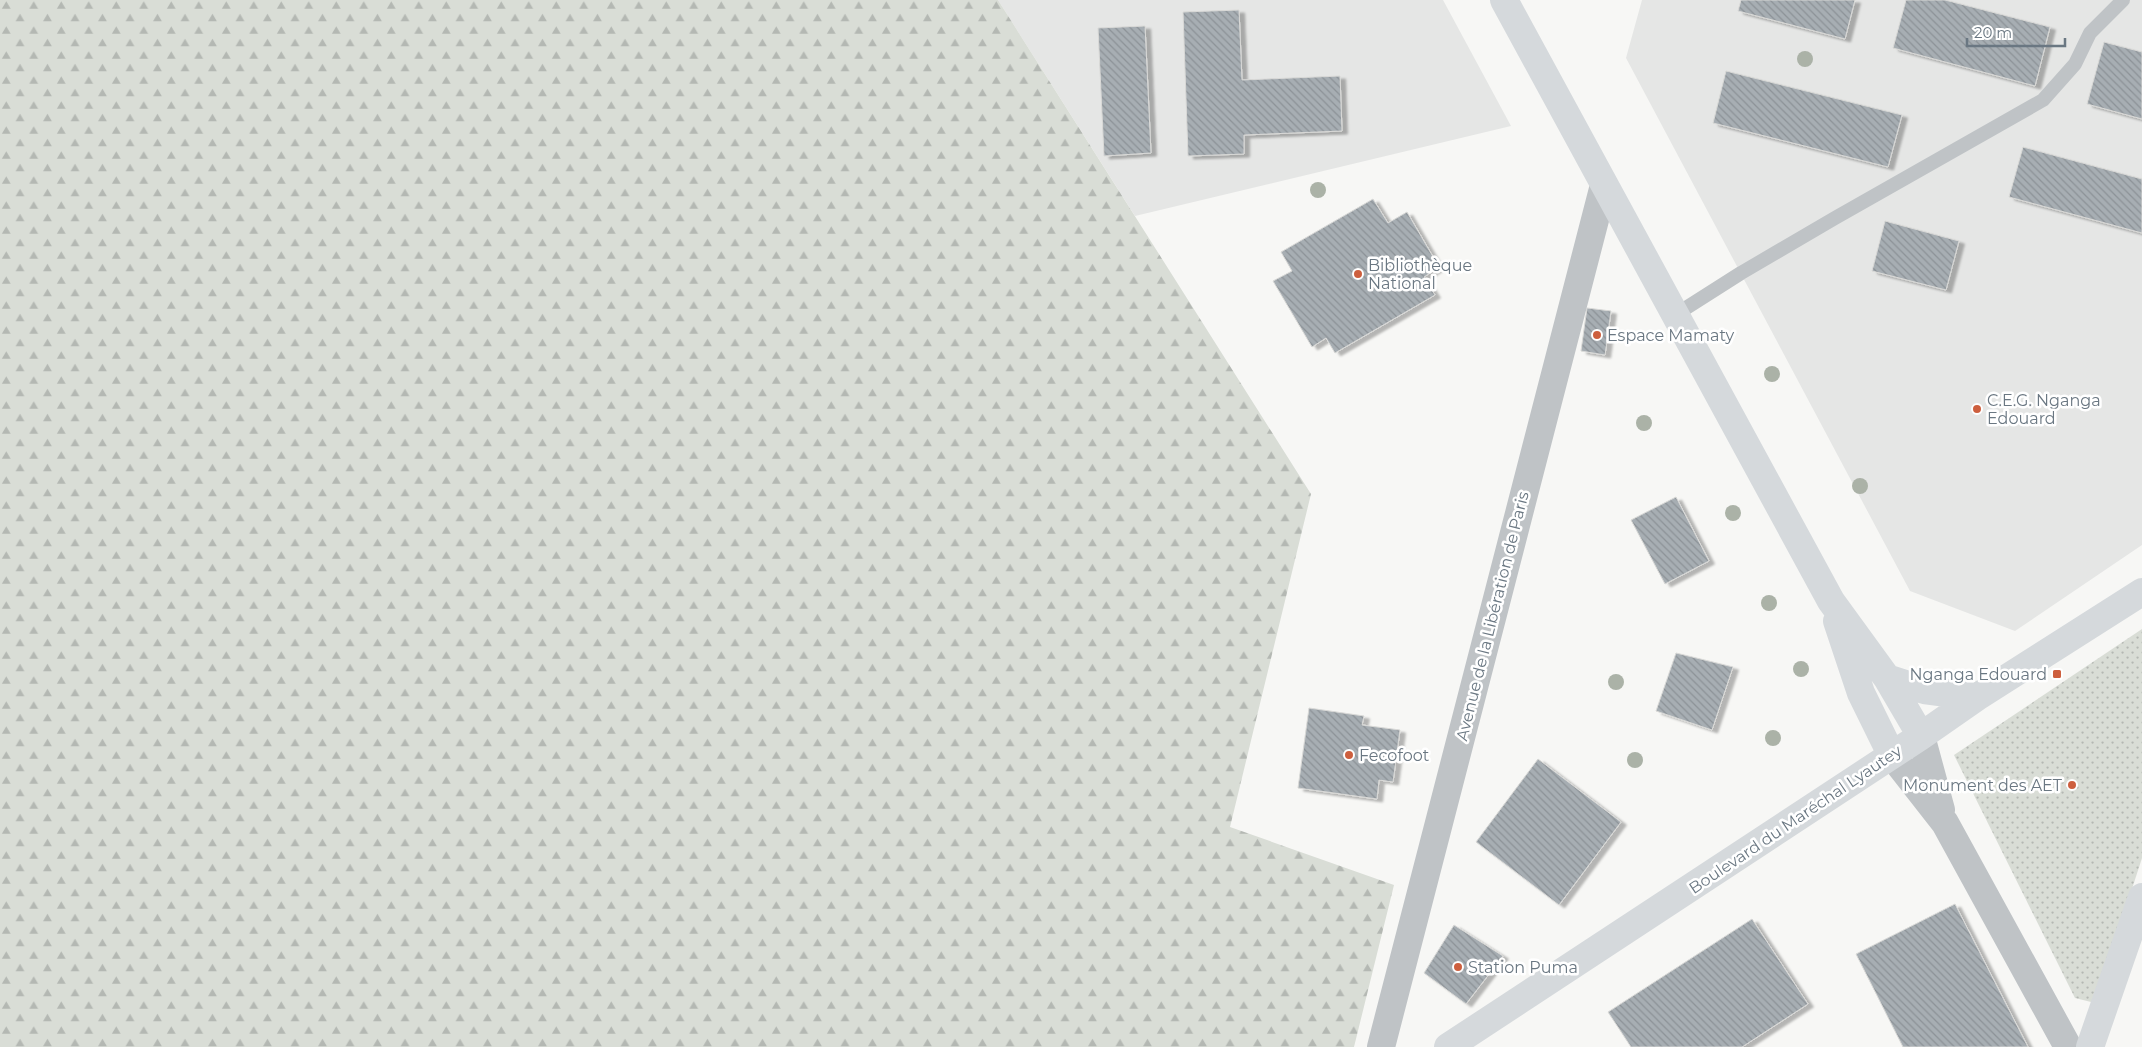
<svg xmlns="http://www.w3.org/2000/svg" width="2142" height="1047" font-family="Montserrat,sans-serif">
  <defs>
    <pattern id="grass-dots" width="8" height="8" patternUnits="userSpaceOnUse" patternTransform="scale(1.25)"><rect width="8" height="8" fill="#d9ddd6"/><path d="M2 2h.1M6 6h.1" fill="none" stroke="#b4b8b3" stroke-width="1.8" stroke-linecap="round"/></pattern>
    <pattern id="forest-firs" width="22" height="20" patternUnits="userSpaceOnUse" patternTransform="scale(1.25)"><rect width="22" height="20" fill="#d9ddd6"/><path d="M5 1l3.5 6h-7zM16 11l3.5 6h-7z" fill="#b4b8b3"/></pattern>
    <pattern id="building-back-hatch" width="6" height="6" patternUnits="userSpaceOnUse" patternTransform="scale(1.25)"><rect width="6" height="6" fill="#a7aeb3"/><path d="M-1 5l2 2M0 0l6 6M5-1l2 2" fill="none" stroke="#8c9297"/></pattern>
    <filter id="shadow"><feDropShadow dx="5.5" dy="3" stdDeviation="1" flood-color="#0004"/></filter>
  </defs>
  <rect width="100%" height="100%" fill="#f7f7f5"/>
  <path fill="#e5e6e5" d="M998 0H1443L1511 126 1135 216Z
    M1642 0H2142V545L2015 631 1910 591 1626 58Z"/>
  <path fill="url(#grass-dots)" d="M2142 629V858L2095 1003 2075 998 1954 755Z"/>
  <path fill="url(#forest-firs)" d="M0 0H998L1311 494 1230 827 1394 885 1354 1047H0Z"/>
  <path fill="url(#building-back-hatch)" stroke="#d9d9d7" filter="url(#shadow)" d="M1741 0H1855L1845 39 1738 11Z
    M1906 0H1945L2050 27 2035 86 1893 48Z
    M1239 10 1242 80 1340 76 1342 131 1244 135V154L1188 156 1183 12Z
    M1145 26 1151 153 1104 156 1098 28Z
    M2104 42 2142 52V119L2087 104Z
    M1726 71 1902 115 1888 167 1713 123Z
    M2023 147 2142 179V233L2009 197Z
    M1373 199 1388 223 1407 212 1439 267 1424 277 1435 295 1335 353 1326 338 1312 347 1273 281 1292 271 1281 252Z
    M1885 221 1959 241 1946 290 1872 271Z
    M1587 308 1611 311 1605 355 1581 351Z
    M1676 497 1709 561 1665 584 1631 520Z
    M1676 653 1733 667 1712 730 1656 711Z
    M1309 708 1364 716 1362 725 1400 730 1393 782 1379 780 1377 799 1298 788Z
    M1538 759 1621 822 1559 905 1476 842Z
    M1955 904 2028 1047H1903L1856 954Z
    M1752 919 1808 1004 1742 1047H1631L1608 1012Z
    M1454 925 1503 956 1466 1004 1424 973Z"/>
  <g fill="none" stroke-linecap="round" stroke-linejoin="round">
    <path stroke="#bfc3c6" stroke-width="14" d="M1675 315 1741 273 1835 218 2043 100 2075 64 2090 33 2123 0"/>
    <path stroke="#bfc3c6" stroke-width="28" d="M1921 736 1941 810
      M1891 754 1945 823 2068 1047
      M1381 1047 1604 185"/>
    <path stroke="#d5d9dc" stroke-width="28" d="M1504 0 1831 601 1887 678 1921 736
      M1837 621 1861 693 1891 754
      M1887 678 1924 690 1977 697
      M1448 1047 1921 736 1977 697 2142 592
      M2090 1047 2142 897"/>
  </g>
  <g fill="#abb2a7">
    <circle cx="1805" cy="59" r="8"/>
    <circle cx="1318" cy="190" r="8"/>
    <circle cx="1772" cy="374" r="8"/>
    <circle cx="1644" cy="423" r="8"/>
    <circle cx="1860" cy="486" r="8"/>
    <circle cx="1733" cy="513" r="8"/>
    <circle cx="1769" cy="603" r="8"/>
    <circle cx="1801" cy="669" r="8"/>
    <circle cx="1616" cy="682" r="8"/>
    <circle cx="1773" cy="738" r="8"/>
    <circle cx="1635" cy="760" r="8"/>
  </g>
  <g fill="#cd5f3e" stroke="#fff" stroke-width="2">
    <circle cx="1358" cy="274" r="5"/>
    <circle cx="1597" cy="335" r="5"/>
    <circle cx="1977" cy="409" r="5"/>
    <rect x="2052" y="669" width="10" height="10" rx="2.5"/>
    <circle cx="1349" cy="755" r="5"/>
    <circle cx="2072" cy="785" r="5"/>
    <circle cx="1458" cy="967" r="5"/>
  </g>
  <g text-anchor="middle" stroke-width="5" stroke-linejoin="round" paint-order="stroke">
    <g font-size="16" fill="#6a7782" stroke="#fff" text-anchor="start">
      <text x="1368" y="271">Bibliothèque<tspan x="1368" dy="18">National</tspan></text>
      <text x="1607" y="341">Espace Mamaty</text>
      <text x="1987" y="406">C.E.G. Nganga<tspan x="1987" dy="18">Edouard</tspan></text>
      <text x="2047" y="680" text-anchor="end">Nganga Edouard</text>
      <text x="1359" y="761">Fecofoot</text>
      <text x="2062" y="791" text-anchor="end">Monument des AET</text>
      <text x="1468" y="973">Station Puma</text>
    </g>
    <g font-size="16" fill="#6a7782" stroke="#fff">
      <text transform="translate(1492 616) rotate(-76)" y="6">Avenue de la Libération de Paris</text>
      <text transform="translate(1795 819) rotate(-34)" y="6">Boulevard du Maréchal Lyautey</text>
    </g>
  </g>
  <path d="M1967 38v8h98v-8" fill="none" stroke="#6a7782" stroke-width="2.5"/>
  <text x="1974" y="38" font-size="15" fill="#6a7782" stroke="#ffffff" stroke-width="4" paint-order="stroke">20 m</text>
</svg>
